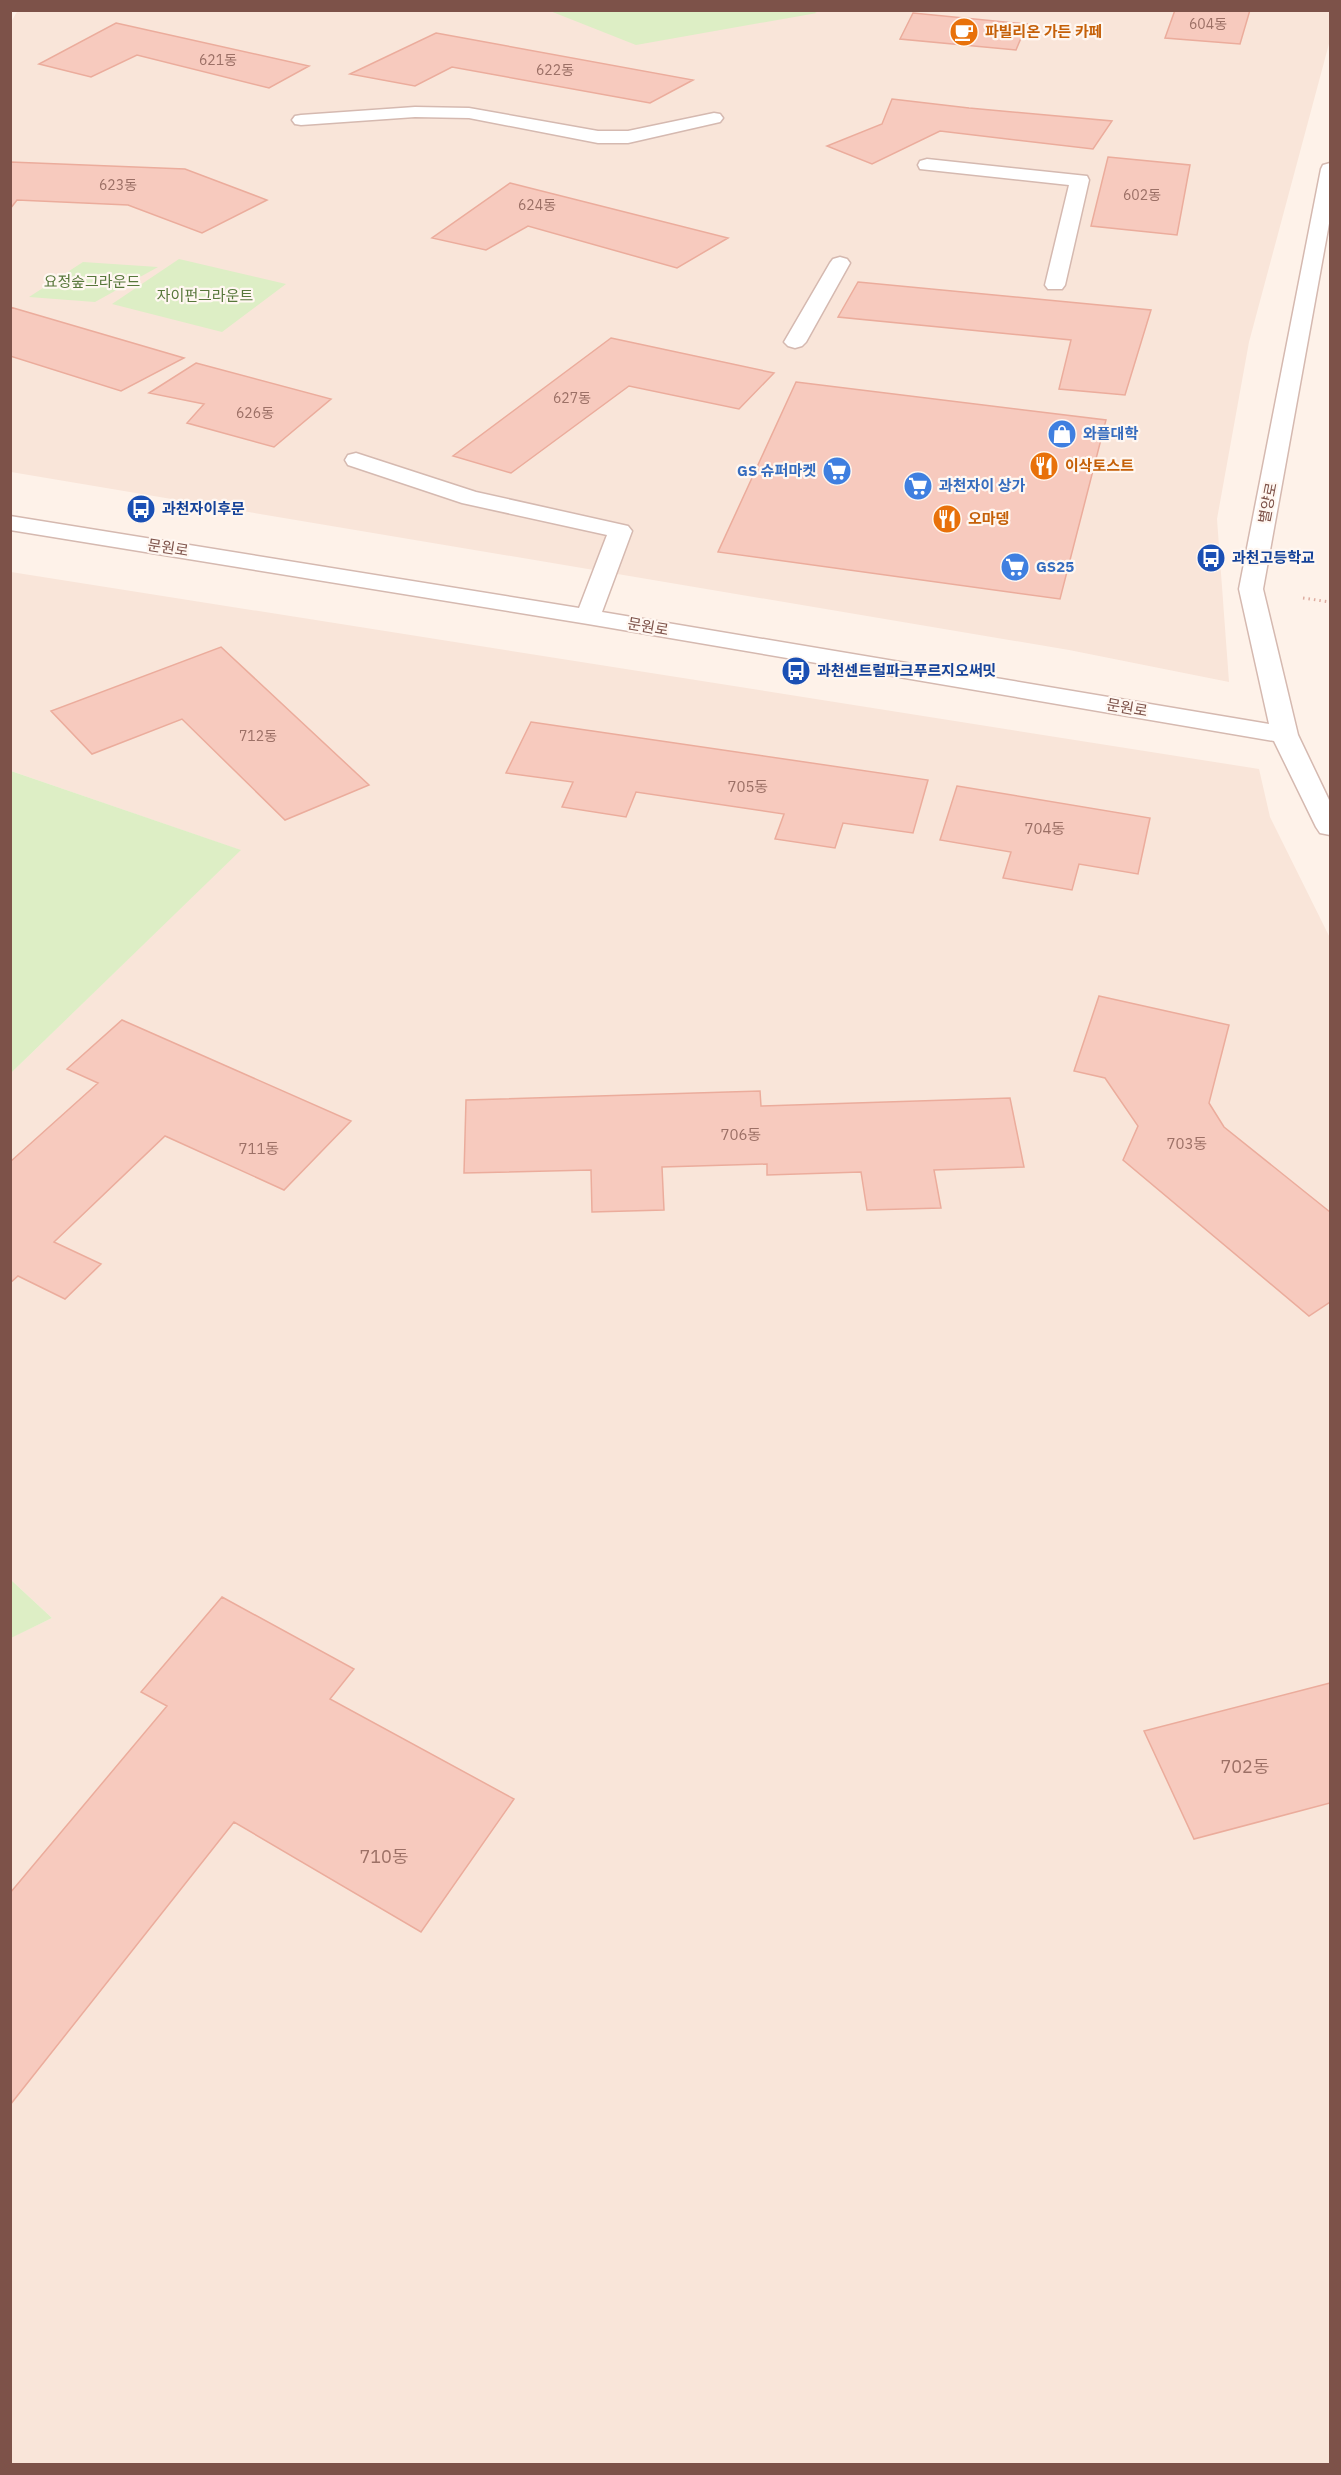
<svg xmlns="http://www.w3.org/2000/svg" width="1341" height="2475" font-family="'IBM Plex Sans','Noto Sans KR',sans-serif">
  <rect width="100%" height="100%" fill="#fef2e9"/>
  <path fill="#f9e5d9" d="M18 10 1330 11V40L1249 342 1217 519 1229 682 1069 650 11 472 10 24Z
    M11 572 1259 769 1270 817 1330 938V2464H11L10 1638 52 1618 11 1580V1073L240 850 11 771Z"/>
  <path fill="#ddeec5" d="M810 10 817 13 636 45 550 11Z
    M179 259 286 284 222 332 112 304Z
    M83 262 158 267 95 302 29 297Z
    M11 771 241 850 11 1073 10 771Z
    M11 1580 52 1618 11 1638H10Z"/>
  <path fill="#f7cabe" stroke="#ebac9c" stroke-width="1.5" d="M1175 10H1250L1240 44 1165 38Z
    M913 13 1027 24 1016 50 900 39Z
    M116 23 309 66 269 88 137 55 91 77 39 64Z
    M436 33 693 80 650 103 452 67 415 86 350 74Z
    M892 99 969 108 1112 121 1093 149 940 131 872 164 827 146 882 124Z
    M1108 157 1190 165 1177 235 1091 226Z
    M10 162 185 169 267 200 202 233 128 205 17 200 10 209Z
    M510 183 728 238 677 268 528 226 486 250 432 238Z
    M858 282 1151 310 1125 395 1059 389 1071 340 838 317Z
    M10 307 184 358 121 391 10 356Z
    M611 338 774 373 739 409 629 386 511 473 453 456Z
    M196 363 331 399 274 447 187 423 204 404 149 393Z
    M796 382 1106 420 1060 599 718 552Z
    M221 647 369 785 285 820 182 719 92 754 51 711Z
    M531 722 928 780 913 833 843 823 835 848 775 839 784 814 636 792 626 817 562 807 573 782 506 773Z
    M957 786 1150 818 1138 874 1079 864 1072 890 1003 878 1011 852 940 840Z
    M1099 996 1229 1025 1209 1103 1224 1127 1330 1212V1302L1309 1316 1123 1160 1138 1126 1105 1078 1074 1071Z
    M122 1020 351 1121 284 1190 165 1136 54 1242 101 1264 65 1299 18 1276 10 1283V1162L98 1083 67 1069Z
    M760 1091 761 1106 1010 1098 1024 1167 934 1170 941 1208 867 1210 861 1172 767 1175V1164L662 1167 664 1210 592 1212 591 1170 464 1173 466 1100Z
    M222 1597 354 1669 330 1699 514 1799 421 1932 234 1822 10 2105V1893L167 1706 141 1692Z
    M1330 1683V1803L1194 1839 1144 1731Z"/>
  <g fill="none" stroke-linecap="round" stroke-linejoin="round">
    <g stroke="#d5b9b0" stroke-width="3">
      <path id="minor" d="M415 107 469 108 598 131H628L714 113 720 114 723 118 720 122 628 143H598L469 118 415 117 301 125 295 124 292 120 295 116 301 115Z
        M927 159 1087 176 1089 180 1065 285 1062 289H1048L1045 285 1069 185 920 169 918 165 920 161Z
        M1330 163V218L1263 589 1298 735 1330 802V835L1320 833 1316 827 1274 741 588 624 10 530V516L579 608 607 535 462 503 348 465 345 460 348 455 356 453 476 492 628 526 632 531 602 612 1269 724 1239 589 1321 169 1323 165Z
        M840 257 847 259 850 263 806 342 802 346 795 348 788 346 784 342 830 263 833 259Z"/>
    </g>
    <path stroke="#ddaca0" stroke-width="3" stroke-dasharray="1.5 4" stroke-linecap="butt" d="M1303 598 1330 602"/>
    <use href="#minor" fill="#fff" fill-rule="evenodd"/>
  </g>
  <defs>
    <g id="cafe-disc" transform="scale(1.5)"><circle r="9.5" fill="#e8710a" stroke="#fff7f1"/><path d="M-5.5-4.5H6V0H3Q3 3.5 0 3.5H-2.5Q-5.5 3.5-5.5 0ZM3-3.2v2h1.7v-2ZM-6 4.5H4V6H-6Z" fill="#fff"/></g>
    <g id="shop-disc" transform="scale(1.5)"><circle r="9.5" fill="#3f7fe0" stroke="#fff7f1"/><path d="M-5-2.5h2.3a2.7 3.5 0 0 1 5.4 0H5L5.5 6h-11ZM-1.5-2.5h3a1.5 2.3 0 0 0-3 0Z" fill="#fff"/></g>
    <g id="restaurant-disc" transform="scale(1.5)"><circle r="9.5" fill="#e8710a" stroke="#fff7f1"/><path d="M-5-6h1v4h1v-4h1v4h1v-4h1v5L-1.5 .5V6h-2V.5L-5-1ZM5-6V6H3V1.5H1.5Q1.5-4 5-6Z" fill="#fff"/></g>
    <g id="supermarket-disc" transform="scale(1.5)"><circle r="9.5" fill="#3f7fe0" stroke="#fff7f1"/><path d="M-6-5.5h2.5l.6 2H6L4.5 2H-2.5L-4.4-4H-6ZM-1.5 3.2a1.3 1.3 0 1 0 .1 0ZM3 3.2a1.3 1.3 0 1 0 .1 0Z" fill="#fff"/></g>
    <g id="bus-disc" transform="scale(1.5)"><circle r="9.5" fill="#1a4fb4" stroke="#fff7f1"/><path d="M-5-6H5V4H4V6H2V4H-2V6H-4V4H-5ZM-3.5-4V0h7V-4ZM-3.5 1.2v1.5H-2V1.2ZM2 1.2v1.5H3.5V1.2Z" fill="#fff"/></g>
  </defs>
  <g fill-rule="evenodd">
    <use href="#cafe-disc" x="964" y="32"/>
    <use href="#shop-disc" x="1062" y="434"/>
    <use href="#restaurant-disc" x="1044" y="466"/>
    <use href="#supermarket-disc" x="837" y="471"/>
    <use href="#supermarket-disc" x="918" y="486"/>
    <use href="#bus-disc" x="141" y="509"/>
    <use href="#restaurant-disc" x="947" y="519"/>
    <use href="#bus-disc" x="1211" y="558"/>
    <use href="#supermarket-disc" x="1015" y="567"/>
    <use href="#bus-disc" x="796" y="671"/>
  </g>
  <g text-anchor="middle" stroke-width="4.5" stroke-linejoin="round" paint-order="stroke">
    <g font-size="14" fill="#9c7066">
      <text x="1208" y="29">604동</text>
      <text x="218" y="65">621동</text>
      <text x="555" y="75">622동</text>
      <text x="118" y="190">623동</text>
      <text x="1142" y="200">602동</text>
      <text x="537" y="210">624동</text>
      <text x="572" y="403">627동</text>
      <text x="255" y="418">626동</text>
      <text x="258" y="741">712동</text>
    </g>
    <g font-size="15" font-weight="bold" fill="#c56008" stroke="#fff7f1" text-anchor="start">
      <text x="985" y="37">파빌리온 가든 카페</text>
      <text x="1065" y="471">이삭토스트</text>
      <text x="968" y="524">오마뎅</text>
    </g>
    <g font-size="15" fill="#57773a" stroke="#fff7f1">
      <text x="92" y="287">요정숲그라운드</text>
      <text x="205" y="301">자이펀그라운트</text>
    </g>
    <g font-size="15" font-weight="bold" fill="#366cbe" stroke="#fff7f1" text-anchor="start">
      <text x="1083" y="439">와플대학</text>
      <text x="816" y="476" text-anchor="end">GS 슈퍼마켓</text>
      <text x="939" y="491">과천자이 상가</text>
      <text x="1036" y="572">GS25</text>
    </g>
    <g font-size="15" fill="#7d5249" stroke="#fff7f1">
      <text transform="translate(1268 503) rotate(-79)" y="5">별양로</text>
      <text transform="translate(168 548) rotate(9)" y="5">문원로</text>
      <text transform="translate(648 627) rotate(10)" y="5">문원로</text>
      <text transform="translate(1127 708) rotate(10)" y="5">문원로</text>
    </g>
    <g font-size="15" font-weight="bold" fill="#164399" stroke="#fff7f1" text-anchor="start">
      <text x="162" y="514">과천자이후문</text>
      <text x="1232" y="563">과천고등학교</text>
      <text x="817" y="676">과천센트럴파크푸르지오써밋</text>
    </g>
    <g font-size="15" fill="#9c7066">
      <text x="748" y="792">705동</text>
      <text x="1045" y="834">704동</text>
      <text x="741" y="1140">706동</text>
      <text x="1187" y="1149">703동</text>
      <text x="259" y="1154">711동</text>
    </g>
    <g font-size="18" fill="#9c7066">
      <text x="1245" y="1773">702동</text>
      <text x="384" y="1863">710동</text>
    </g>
  </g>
  <rect width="1341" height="2475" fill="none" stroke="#7d5249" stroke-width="24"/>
</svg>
